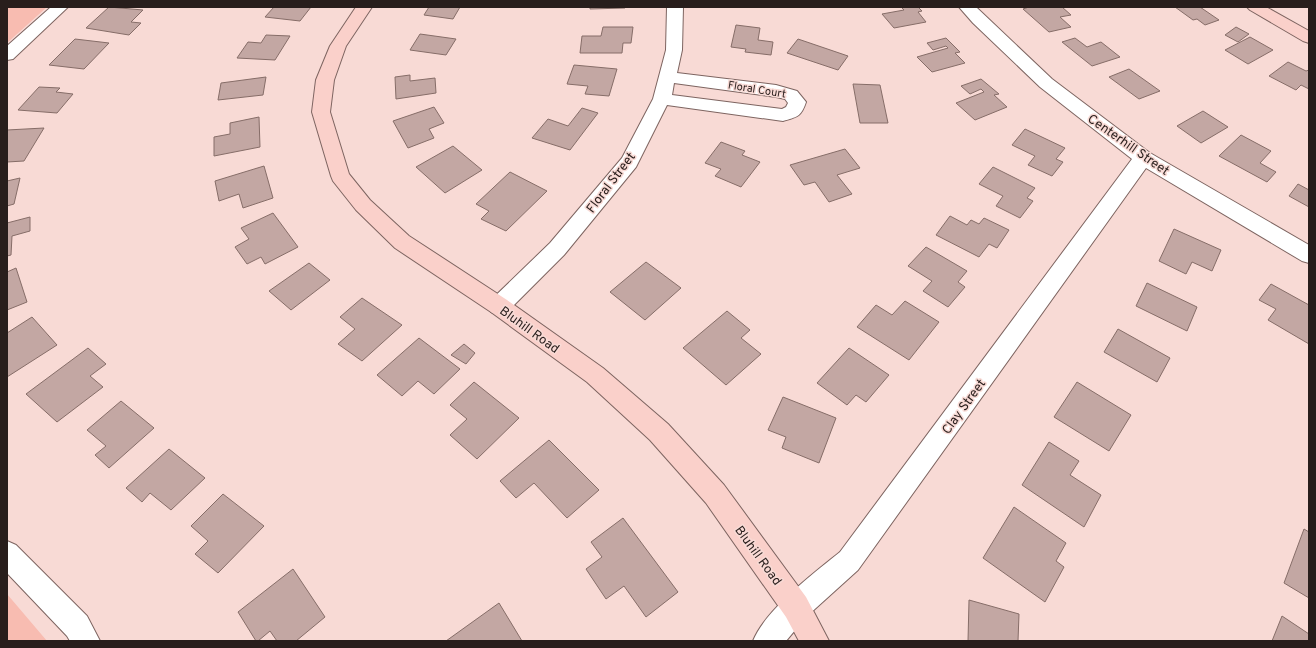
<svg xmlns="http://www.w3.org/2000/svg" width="1316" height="648" font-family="Overpass,sans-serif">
  <rect width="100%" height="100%" fill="#f8dad5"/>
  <path fill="#f8bcb1" d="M7 7H47L7 43Z
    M7 594 47 641H7Z"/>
  <path fill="#c3a7a3" stroke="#866d68" d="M109 7 143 10 131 22 141 23 129 35 86 28Z
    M274 7H311L300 21 265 17Z
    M429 7H460L453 19 424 15Z
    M590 7H625V8L590 9Z
    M901 7H918L922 11 918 12 926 22 894 28 882 14 904 10Z
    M1029 7H1062L1071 15 1060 17 1071 27 1049 32 1023 9Z
    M1175 7H1200L1219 20 1205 25 1197 19 1193 20Z
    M736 25 760 28 758 40 773 42 771 55 745 52 746 49 731 47Z
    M603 27H633L631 43H623L622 53H580L582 36H601Z
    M1236 27 1249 34 1238 42 1225 35Z
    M420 34 456 39 446 55 410 50Z
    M266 35 290 36 275 60 237 58 248 42 261 43Z
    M1250 37 1273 50 1248 64 1225 50Z
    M946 38 960 52 955 53 965 63 932 72 917 57 948 48 946 46 933 50 927 43Z
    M1075 38 1087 47 1101 42 1120 57 1092 66 1062 42Z
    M75 39 109 43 84 69 49 65Z
    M798 39 848 56 838 70 787 53Z
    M1288 62 1306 71 1309 70V89L1301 85 1296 90 1269 76Z
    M574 65 617 69 609 96 585 94 588 86 567 84Z
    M1129 69 1160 91 1139 99 1109 77Z
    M410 75V81L435 78 436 93 396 99 395 77Z
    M266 77 263 95 218 100 221 83Z
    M981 79 999 94 994 95 1007 107 975 120 956 103 984 92 981 89 970 94 961 86Z
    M853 84 880 85 888 123H860Z
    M39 87 60 88 56 92 73 94 57 113 18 110Z
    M434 107 444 123 429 129 434 138 408 148 393 121Z
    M582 108 598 113 570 150 532 138 548 119 568 126Z
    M1203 111 1228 127 1201 143 1177 126Z
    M259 117 260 147 214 156V137L230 134V123Z
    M44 128 24 161 7 162V130Z
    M1025 129 1065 148 1056 159 1063 162 1052 176 1028 165 1035 156 1012 145Z
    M1241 135 1271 151 1260 163 1276 172 1267 182 1219 156Z
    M721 142 745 151 742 155 760 162 741 187 715 176 721 169 705 163Z
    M453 146 482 170 445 193 416 167Z
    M845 149 860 168 837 175 852 194 829 202 815 182 804 185 790 165Z
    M264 166 273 198 243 208 239 194 219 201 215 181Z
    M993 167 1035 188 1027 198 1033 201 1020 218 996 206 1003 196 979 184Z
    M510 172 547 191 506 231 481 219 489 211 476 204Z
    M20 178 14 204 7 206V181Z
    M1298 184 1309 190V207L1289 196Z
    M273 213 298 247 265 264 261 257 247 264 235 247 249 239 241 228Z
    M950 216 967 225 971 220 979 224 984 218 1009 230 997 248 989 244 979 257 936 235Z
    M30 217V231L12 236 11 255 7 256V223Z
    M1174 229 1221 250 1212 271 1192 262 1186 274 1159 261Z
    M926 247 967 271 958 282 965 287 948 307 923 291 932 281 908 266Z
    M646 262 681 288 645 320 610 292Z
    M309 263 330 280 291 310 269 291Z
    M16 268 27 302 7 310V272Z
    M1147 283 1197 307 1187 331 1136 306Z
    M1271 284 1309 305V344L1268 320 1276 309 1259 300Z
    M362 298 402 325 362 361 338 344 355 329 340 317Z
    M905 301 939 322 909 360 857 327 876 305 892 315Z
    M727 311 750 330 741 338 761 354 726 385 683 348Z
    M32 317 57 345 7 377V333Z
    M1118 329 1170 358 1157 382 1104 352Z
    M419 338 460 369 434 394 418 381 402 396 377 375Z
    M464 344 475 353 466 364 451 355Z
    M88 348 106 364 90 376 103 387 57 422 26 394Z
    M849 348 889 375 866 402 856 395 847 405 817 383Z
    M474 382 519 418 477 459 450 435 467 419 450 405Z
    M1077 382 1131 415 1109 451 1054 417Z
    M783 397 836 418 819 463 782 448 786 437 768 430Z
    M121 401 154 428 109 468 95 455 106 446 87 430Z
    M549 440 599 490 567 518 534 483 516 498 500 481Z
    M1049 442 1079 461 1070 475 1101 495 1084 527 1022 485Z
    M169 449 205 478 171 510 150 493 142 502 126 488Z
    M223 494 264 526 218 573 195 554 208 541 191 526Z
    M1014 507 1066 543 1056 561 1064 567 1045 602 983 558Z
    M623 518 678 592 646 617 624 586 606 599 586 569 602 557 591 542Z
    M1304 529 1309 532V598L1284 583Z
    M293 569 325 617 296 641H277L270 631 258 641H256L238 612Z
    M969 600 1019 614 1018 641H968Z
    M499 603 522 641H446Z
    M1282 616 1309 634V641H1272Z"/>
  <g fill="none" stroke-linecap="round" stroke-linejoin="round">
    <g stroke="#7d6460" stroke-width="2">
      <path id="street" d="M51 7H68L13 59 7 60V46Z
        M667 7H683L682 50 677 73 776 85 797 91 806 102C801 117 797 117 783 121L667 105 636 167 564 255 507 312 499 315 491 312 488 306 491 300 550 243 622 158 653 99 666 50ZM674 83 776 97 785 99 788 103 786 107 782 109 672 95Z
        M959 7H976L1052 79 1150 153 1309 245V263L1302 261 1146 168 858 570 806 617 786 641H753C766 609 813 574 840 552L1132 159 1040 87 973 23Z
        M7 541 16 545 87 616 100 641H70L67 636 7 573Z"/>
    </g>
    <g stroke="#7d6460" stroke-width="2">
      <path id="secondary" d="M356 7H372L346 46 334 80 330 112 349 174 370 200 409 236 507 300 603 368 668 424 724 485 806 597 829 641H799L786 617 706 503 650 440 587 382 491 312 395 248 356 210 333 181 331 176 312 112 316 80 330 46Z
        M1247 7H1266L1309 31V43L1303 41 1250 10Z"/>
    </g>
    <use href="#street" fill="#fff" fill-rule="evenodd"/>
    <use href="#secondary" fill="#fad0ca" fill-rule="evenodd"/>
  </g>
  <g text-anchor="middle" stroke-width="3" stroke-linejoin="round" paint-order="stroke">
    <g font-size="11" fill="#281e1c" stroke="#f8dad5">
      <text transform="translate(757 89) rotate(9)" y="4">Floral Court</text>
    </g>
    <g font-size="13" fill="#281e1c" stroke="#f8dad5">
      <text transform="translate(1129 144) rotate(35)" y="5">Centerhill Street</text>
      <text transform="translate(610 182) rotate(-53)" y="5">Floral Street</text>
      <text transform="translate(530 329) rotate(36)" y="5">Bluhill Road</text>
      <text transform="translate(963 406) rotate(-54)" y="5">Clay Street</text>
      <text transform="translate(759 555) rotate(54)" y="5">Bluhill Road</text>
    </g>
  </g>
  <rect width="1316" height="648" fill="none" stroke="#281e1c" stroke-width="16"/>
</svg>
